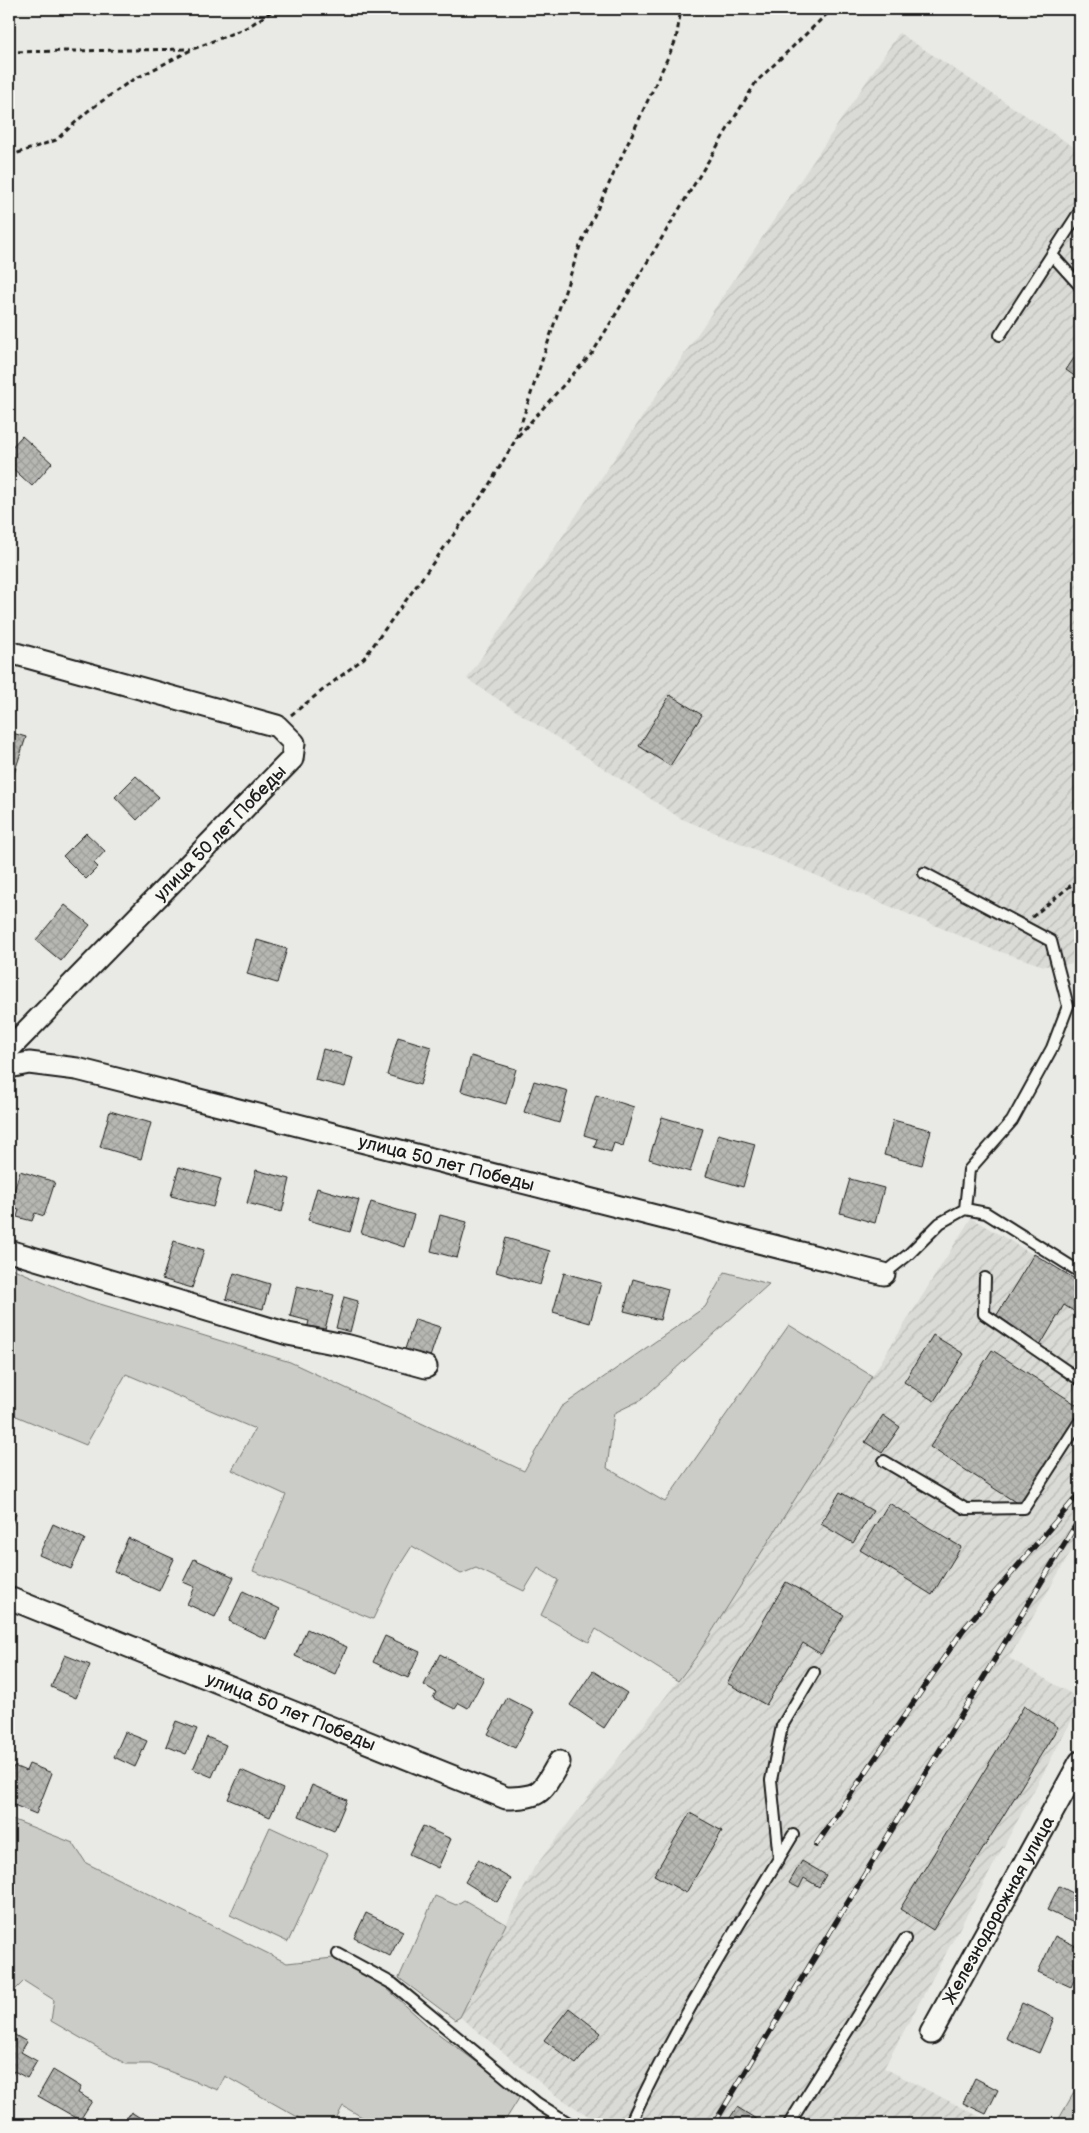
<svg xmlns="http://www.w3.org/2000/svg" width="1089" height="2133" font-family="'Balsamiq Sans',sans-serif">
  <defs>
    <pattern id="industrial-furrows" width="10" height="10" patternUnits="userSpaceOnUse" patternTransform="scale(1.25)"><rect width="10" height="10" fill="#dadad6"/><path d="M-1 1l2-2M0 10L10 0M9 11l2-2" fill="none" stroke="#babab7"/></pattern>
    <pattern id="building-cross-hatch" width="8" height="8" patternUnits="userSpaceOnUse" patternTransform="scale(1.25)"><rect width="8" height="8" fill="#b6b6b3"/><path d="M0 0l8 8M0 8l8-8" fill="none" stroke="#9c9c99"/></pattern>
  </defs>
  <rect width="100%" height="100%" fill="#e9e9e5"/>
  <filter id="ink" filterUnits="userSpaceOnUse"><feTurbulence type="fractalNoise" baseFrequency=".02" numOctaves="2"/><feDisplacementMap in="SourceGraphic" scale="10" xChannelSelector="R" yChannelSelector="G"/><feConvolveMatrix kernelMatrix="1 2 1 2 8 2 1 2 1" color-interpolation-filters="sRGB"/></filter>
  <g filter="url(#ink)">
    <path fill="url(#industrial-furrows)" d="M899 33 1080 151V963L1044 966 989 948 680 818 467 679Z
      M971 1218 1080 1282V1536L1009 1658 1080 1699V1705L884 2068 994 2124H589L590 2117 554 2094 460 2017 534 1868 696 1657Z"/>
    <path fill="#cbcbc7" stroke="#747472" d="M9 1267 87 1300 290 1362 524 1471 561 1407 705 1307 725 1272 769 1284 641 1400 614 1413 607 1468 665 1502 789 1325 872 1376 696 1657 678 1681 596 1629 589 1642 541 1615 558 1580 538 1568 524 1591 476 1568 461 1574 412 1546 396 1571 373 1619 253 1571 286 1495 232 1470 255 1429 126 1374 86 1445 9 1413Z
      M9 1818 73 1843 86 1863 287 1963 333 1958 383 1985 428 2026 521 2095 503 2124H374L343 2106 333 2124H310L225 2076 218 2090 150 2064H126L51 2021 54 2000 24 1981 9 1996Z
      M270 1827 328 1854 288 1942 230 1915Z
      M435 1896 456 1905 464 1900 506 1924 460 2017 455 2020 399 1978Z
      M1080 2082V2124H1056Z"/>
    <path fill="url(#building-cross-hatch)" stroke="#1c1c1c" d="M1080 349V380L1066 370Z
      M22 436 52 463 32 486 9 465V450Z
      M670 695 702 715 670 766 639 746Z
      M9 732 26 737 11 783 9 782Z
      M136 776 159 797 137 820 115 797Z
      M86 833 105 851 94 863 98 867 86 879 63 856Z
      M65 905 90 925 61 961 36 940Z
      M257 940 287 949 277 983 247 974Z
      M398 1037 431 1047 420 1085 387 1075Z
      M323 1049 353 1057 345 1087 315 1080Z
      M471 1056 516 1069 506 1104 461 1091Z
      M534 1081 568 1091 559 1123 524 1112Z
      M596 1095 634 1107 623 1146 614 1143 611 1152 594 1147 597 1139 584 1135Z
      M110 1111 151 1123 141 1159 100 1147Z
      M662 1117 703 1129 690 1172 649 1159Z
      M893 1120 931 1130 922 1165 884 1155Z
      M718 1134 755 1144 743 1187 706 1176Z
      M179 1167 221 1179 213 1207 171 1196Z
      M256 1170 290 1179 282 1212 247 1203Z
      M20 1171 55 1182 44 1216 35 1213 32 1221 17 1217 19 1210 9 1207Z
      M850 1179 884 1188 875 1223 840 1213Z
      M317 1188 359 1200 350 1232 308 1220Z
      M371 1202 414 1215 404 1247 361 1233Z
      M440 1215 467 1222 457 1258 431 1251Z
      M506 1238 550 1251 540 1285 496 1272Z
      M174 1241 204 1250 192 1288 162 1279Z
      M1034 1254 1080 1282V1315L1064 1305 1040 1346 995 1318Z
      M234 1273 270 1284 263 1309 226 1299Z
      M564 1273 601 1283 590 1323 553 1312Z
      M633 1279 668 1289 660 1320 624 1311Z
      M297 1286 334 1295 324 1333 307 1329 309 1321 290 1316Z
      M344 1297 358 1301 350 1332 336 1328Z
      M415 1319 440 1327 430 1357 403 1355Z
      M933 1335 964 1354 934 1401 904 1382Z
      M992 1350 1080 1407V1418L1023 1507 930 1447Z
      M883 1415 900 1427 882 1453 865 1442Z
      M840 1492 873 1511 853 1543 821 1524Z
      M889 1503 961 1547 932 1595 860 1550Z
      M9 1512 16 1514 9 1531Z
      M53 1524 85 1539 71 1569 39 1555Z
      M128 1538 174 1559 159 1591 114 1571Z
      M194 1559 234 1577 215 1617 187 1604 195 1587 183 1582Z
      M786 1582 844 1615 821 1654 803 1643 766 1705 727 1683Z
      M243 1591 280 1609 266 1639 229 1621Z
      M307 1629 347 1647 335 1674 295 1656Z
      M385 1636 420 1652 408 1678 373 1662Z
      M440 1654 484 1678 468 1708 459 1703 455 1709 433 1698 436 1692 424 1685Z
      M65 1655 90 1665 76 1698 51 1687Z
      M593 1671 627 1693 604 1728 570 1705Z
      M507 1698 534 1712 515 1748 488 1734Z
      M1024 1706 1058 1727 933 1930 900 1909Z
      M176 1721 197 1729 186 1754 166 1746Z
      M125 1732 147 1741 135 1767 114 1757Z
      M207 1737 226 1745 212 1777 193 1769Z
      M29 1764 52 1773 36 1814 9 1803V1778L14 1766 26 1771Z
      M241 1770 283 1789 270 1817 228 1799Z
      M312 1785 347 1800 334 1831 299 1816Z
      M690 1813 722 1831 686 1893 654 1875Z
      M423 1826 451 1839 438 1868 409 1854Z
      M478 1860 511 1879 497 1902 465 1882Z
      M802 1861 826 1875 819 1887 804 1878 799 1888 789 1883Z
      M1059 1886 1077 1895 1080 1889V1926L1047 1910Z
      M366 1913 403 1931 390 1956 354 1938Z
      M1055 1936 1080 1948V1967L1071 1987 1038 1972Z
      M1022 2003 1054 2018 1039 2053 1006 2038Z
      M569 2008 601 2033 576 2064 544 2040Z
      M13 2034 27 2042 21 2052 37 2061 27 2078 14 2071 9 2079V2042Z
      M53 2070 81 2087 78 2093 92 2101 80 2120 38 2096Z
      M975 2078 998 2090 986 2114 963 2103Z
      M737 2107 764 2124H726Z
      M131 2112 150 2124H123Z"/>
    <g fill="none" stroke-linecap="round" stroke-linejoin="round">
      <g stroke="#1c1c1c" stroke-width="14">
        <path id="service" d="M1052 255 1080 286
          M1000 335 1080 211
          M924 873 1051 941 1068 1006 1052 1048 1012 1121 969 1170 965 1209
          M884 1274 909 1254 940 1223 965 1209 986 1213 1080 1272
          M985 1278 984 1314 1080 1380
          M884 1461 966 1509 1024 1508 1080 1421
          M779 1859 771 1780 782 1726 814 1672
          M338 1954 393 1984 537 2103 570 2124
          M630 2124C676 2024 736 1930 793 1835
          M789 2124 905 1939"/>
      </g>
      <g stroke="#1c1c1c" stroke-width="25">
        <g id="minor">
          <path d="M9 652 277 726 294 743 292 759 9 1049"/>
          <path id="s1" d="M9 1067 29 1063 77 1069 884 1274"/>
          <path d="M9 1251 288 1334 349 1346 426 1367"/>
          <path id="s2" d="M9 1598 506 1798C543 1798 542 1791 559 1762"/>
          <path id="s3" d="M931 2033 1080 1762"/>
        </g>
      </g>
      <path stroke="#1c1c1c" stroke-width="3" stroke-dasharray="5 4" stroke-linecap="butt" d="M9 52 191 49
        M9 156 56 140 88 111 129 82 193 49 248 27 275 9
        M518 436 593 352 756 82 832 9
        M291 715 364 658 486 490 516 439 580 246 676 40 681 9
        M1032 917 1080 878"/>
      <use href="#service" stroke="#f6f6f2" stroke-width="10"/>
      <use href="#minor" stroke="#f6f6f2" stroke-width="21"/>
      <g stroke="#1c1c1c" stroke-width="5.5">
        <path id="rail" d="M816 1845 963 1630 1080 1493
          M714 2124 1080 1518"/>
      </g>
      <use href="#rail" stroke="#f6f6f2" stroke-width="4" stroke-dasharray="11" stroke-linecap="butt"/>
    </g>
  </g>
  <g text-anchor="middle" stroke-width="4" stroke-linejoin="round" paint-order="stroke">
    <g font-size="18" fill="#1c1c1c" stroke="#f6f6f2">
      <text transform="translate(220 833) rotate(-46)" y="6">улица 50 лет Победы</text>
      <text dy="6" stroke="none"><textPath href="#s1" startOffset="450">улица 50 лет Победы</textPath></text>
      <text dy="6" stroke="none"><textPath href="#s2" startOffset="304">улица 50 лет Победы</textPath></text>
      <text dy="6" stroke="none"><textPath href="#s3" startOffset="140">Железнодорожная улица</textPath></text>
    </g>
  </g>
  <rect width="1089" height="2133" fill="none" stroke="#f6f6f2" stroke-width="30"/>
  <rect x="15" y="15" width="1059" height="2103" fill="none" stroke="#1c1c1c" stroke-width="2" filter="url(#ink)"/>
</svg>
